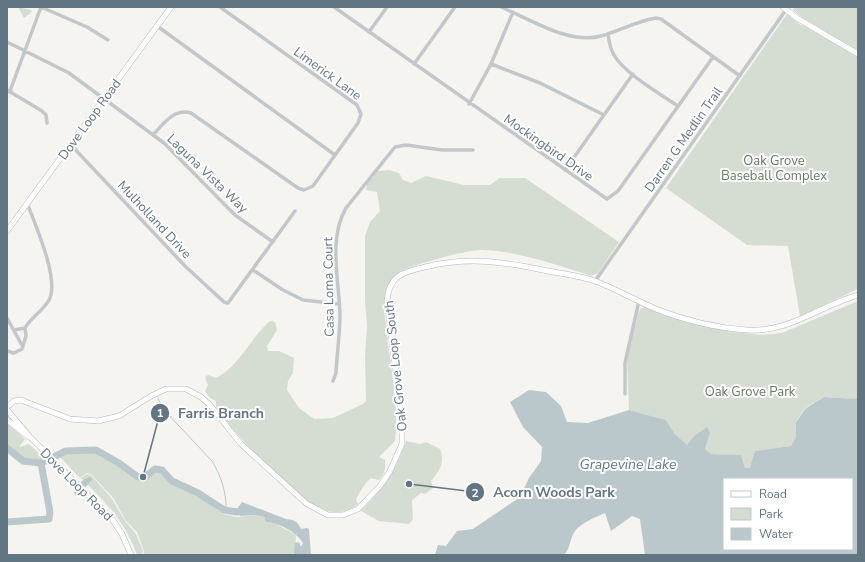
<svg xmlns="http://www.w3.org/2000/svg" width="865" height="562" font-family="'Nunito Sans',sans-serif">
  <rect width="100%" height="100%" fill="#f5f4f0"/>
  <path fill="#d5dcd1" d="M18 7 31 10 32 12 24 18Z
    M795 7H858V289L800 316 788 246 747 245 666 188 787 14 802 26 805 20 793 10Z
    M389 170 399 173 403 180 411 183 426 176 464 185H490L500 178H525L619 242 598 273 591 276C562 266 509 249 479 250 460 252 441 258 423 263 406 268 389 273 385 293 382 306 386 322 387 335 391 370 399 405 395 441L379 457 385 460C386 467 384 475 379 480L371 478C366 482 358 494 356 500L358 504C349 511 339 514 327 511 299 504 232 431 216 407V401L210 398 205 391 208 385 205 377 208 375 216 378C239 367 251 337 270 321L275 322 277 330 267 346 268 351H279L294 358 293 373 288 381 287 390 299 408 314 419 333 418 363 404 366 401 365 358 367 325 365 300V236L370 222 380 211 377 192 366 190 367 184 378 171Z
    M858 301V399L824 397 806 407 796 421V437L791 446 755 451 751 468H745L741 455 711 454 705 449 710 433 693 437 687 445 674 433 666 420 629 410 627 360 638 314 641 308 647 307 676 318 726 331 761 335 782 333Z
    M7 423 25 439 19 447 29 444 46 460C27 471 22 454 7 448Z
    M406 441 420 444 426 442 440 449C445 462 440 471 431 481L433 488 425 494 421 493 412 500 413 519 409 524 379 521 361 511C382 489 397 470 406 441Z
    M87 451 95 452 119 465 136 479H145L158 471 161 472 173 484 198 496 223 514 237 517 256 515 264 517 266 522 271 521 296 535 295 554 143 555 144 551 137 532 126 521 114 499 92 475 87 473 80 478 58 455 71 452 79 453Z
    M87 474 92 476 112 499 125 521 136 534 143 551 141 555H137C126 524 111 508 88 485L93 479 83 480 81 478Z"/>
  <path fill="#bac7cb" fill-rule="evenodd" d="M529 390 546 392 561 406 567 422 588 423 629 410 666 420 674 433 687 445 693 437 707 427 710 433 705 449 711 454 741 455 745 468H750L755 451 791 446 796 437V422L806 408 824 397 858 399V555H645L640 519 632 516 611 531 605 513C596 517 581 523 575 531 569 539 571 548 564 555H435L438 545 446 546 457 531 473 529 520 497 529 478 541 461 542 447 523 427 510 402ZM724 479H852V549H724Z
    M89 477 93 479 77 497 74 493 76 489 83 480Z
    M242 502 286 519C295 520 297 521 301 529L307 528 309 529 311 555H294L295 543 299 542 301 547 303 543C297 532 277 522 266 522L264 517 256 515 240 516 237 509Z"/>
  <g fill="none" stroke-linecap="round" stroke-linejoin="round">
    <path stroke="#bac7cb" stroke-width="1" d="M158 398 163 409 212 461C221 476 227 493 226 511"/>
    <path stroke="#bac7cb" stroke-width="7" d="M7 448 23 461 41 463
      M7 522 49 519 50 512 41 463 66 451 96 450 119 463 138 477 146 476 155 469 162 470 172 481 198 493 224 510 237 512 247 510"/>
    <g stroke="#b3b9bd" stroke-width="6">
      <path id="secondary" d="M783 7 797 18 858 54
        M7 231 171 7
        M7 407 14 401 21 400 70 419 98 421 119 416 151 396 166 389H186L201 397 210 405 241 444 307 504 328 515H343L358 509 380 486 390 471 402 444V420L387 301C389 275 403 272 425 267 470 256 504 262 548 271 564 274 580 276 595 281 616 289 635 300 656 309 684 320 716 328 747 330 789 333 819 306 858 295
        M7 410 30 437 112 519 122 534 131 555
        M7 420 29 437"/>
    </g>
    <path stroke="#c4c7ca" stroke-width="3.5" d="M41 7 87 27 108 40
      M334 7 607 199 618 191 713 57
      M501 7C530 19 569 45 601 36 619 31 637 21 656 18L661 19 740 76
      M157 26 335 155
      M369 32 387 7
      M608 34C609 41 610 49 614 55 624 73 660 94 678 106
      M7 42 69 73 164 143 235 215 273 242
      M414 64 455 7
      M491 64 540 83 604 115
      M7 90 42 111 46 115 47 123
      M10 91 41 7
      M469 104 491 64 513 12
      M153 135C163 124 174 108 191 113L298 188 304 190 313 186 358 123 361 114 357 105 220 7
      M70 144 185 266 224 302 228 303 295 211
      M565 170 633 74
      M253 270 283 290 303 300 339 304
      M595 281 788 7
      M7 318 23 347
      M14 330 25 328
      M7 351 14 353 22 349 26 336 25 328C31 317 43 311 49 300 60 280 35 224 27 203
      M333 381 336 373C337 353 340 333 340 314 339 280 328 239 346 208L395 147 406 145 442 150H473
      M625 394V363L639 301"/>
    <use href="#secondary" stroke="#fff" stroke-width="5"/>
  </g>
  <g text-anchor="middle" stroke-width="4" stroke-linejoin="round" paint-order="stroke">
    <g font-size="13" fill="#627583" stroke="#fff">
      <text transform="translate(328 73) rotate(36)" y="5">Limerick Lane</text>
      <text transform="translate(89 119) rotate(-54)" y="5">Dove Loop Road</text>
      <text transform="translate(683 139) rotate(-55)" y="5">Darren G Medlin Trail</text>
      <text transform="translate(549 147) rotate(35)" y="5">Mockingbird Drive</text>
      <text transform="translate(208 173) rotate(44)" y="5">Laguna Vista Way</text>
      <text transform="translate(155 219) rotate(47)" y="5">Mulholland Drive</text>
      <text transform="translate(328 287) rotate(-91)" y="5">Casa Loma Court</text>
      <text transform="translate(395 366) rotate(-96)" y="5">Oak Grove Loop South</text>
      <text transform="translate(77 484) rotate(45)" y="5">Dove Loop Road</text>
    </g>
    <g font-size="13" fill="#677a61" stroke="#fff">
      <text x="774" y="165">Oak Grove<tspan x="774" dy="15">Baseball Complex</tspan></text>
      <text x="750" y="396">Oak Grove Park</text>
    </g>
    <g font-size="14" font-style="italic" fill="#5d7880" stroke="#fff">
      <text x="628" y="469">Grapevine Lake</text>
    </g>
  </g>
  <path fill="none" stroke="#627583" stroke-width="1.5" d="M143 477L160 413M409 484L475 492"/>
  <g fill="#627583" stroke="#fff" stroke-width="1.5">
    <circle cx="143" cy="477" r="4"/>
    <circle cx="409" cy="484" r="4"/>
    <circle cx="160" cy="413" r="10"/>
    <circle cx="475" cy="492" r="10"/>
  </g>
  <g font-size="12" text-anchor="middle" font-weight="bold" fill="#fff">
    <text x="160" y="417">1</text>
    <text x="475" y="497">2</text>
  </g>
  <g font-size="14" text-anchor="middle" font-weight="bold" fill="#627583" stroke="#fff" stroke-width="4" stroke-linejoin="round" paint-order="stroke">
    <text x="221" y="418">Farris Branch</text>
    <text x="554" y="497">Acorn Woods Park</text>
  </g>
  <rect width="865" height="562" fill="none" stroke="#627583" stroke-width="16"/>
  <rect x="723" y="478" width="130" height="72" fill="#ffffff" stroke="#c0c8cd"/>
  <rect x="731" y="491" width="20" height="6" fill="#ffffff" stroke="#c0c8cd"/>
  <text x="759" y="498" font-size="12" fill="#627583">Road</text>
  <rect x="731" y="508" width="20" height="12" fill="#d5dcd1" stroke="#c0c8cd"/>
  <text x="759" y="518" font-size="12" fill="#627583">Park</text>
  <rect x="731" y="528" width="20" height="12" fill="#bac7cb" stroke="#c0c8cd"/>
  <text x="759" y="538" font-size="12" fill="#627583">Water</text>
</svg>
